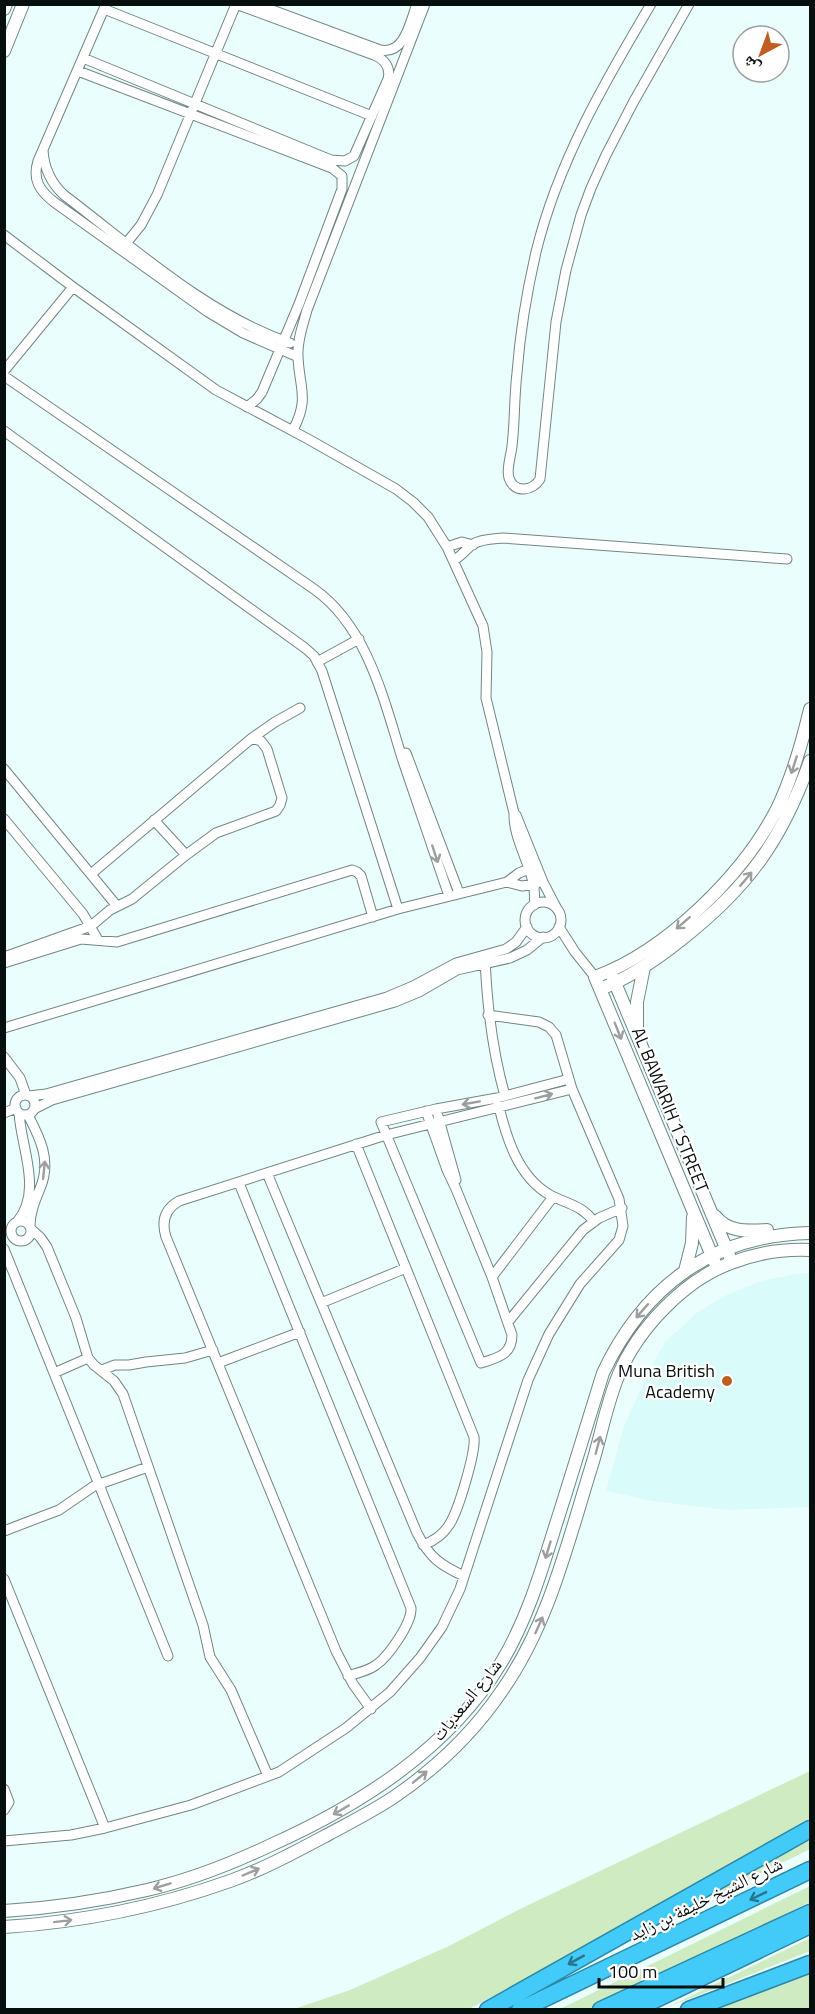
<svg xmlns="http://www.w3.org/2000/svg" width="815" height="2014" font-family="'Titillium Web','Noto Naskh Arabic',sans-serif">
  <rect width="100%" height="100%" fill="#ebfefe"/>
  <path fill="#d9fbfa" d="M796 1274 810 1273V1507L728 1510 653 1501 606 1491 624 1426 651 1367 666 1341 698 1312 722 1297 761 1281Z"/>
  <path fill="#ceebc2" d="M810 1771V1818L613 1932 469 2009 291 2010 350 1990 449 1946 520 1909Z
    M810 1839V1849L715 1896 713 1893Z
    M810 1886V1902L589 2009 558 2010Z
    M810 1938V1951L666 2008Z
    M810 1969V2009L702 2010Z"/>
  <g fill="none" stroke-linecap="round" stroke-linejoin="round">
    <g stroke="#718686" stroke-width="11">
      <path id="street" d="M106 4 38 161C32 180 40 191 54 202L208 312 243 333 298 357
        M256 4 380 50C405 55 410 22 417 4
        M651 4C604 83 558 162 536 252 527 291 520 333 517 373 514 398 515 422 512 446 511 456 506 469 509 478 514 494 533 491 540 479L556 322 566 270 581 215 591 188 606 155 634 101 689 4
        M104 9 372 116
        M83 58 331 160 345 161 354 156 388 79C391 67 384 59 374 55L236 4
        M78 71 332 168 342 176V189L299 304 262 392 257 399 247 407
        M43 150C44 168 51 183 64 195 134 248 206 314 290 343
        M4 235 73 287 216 390 308 439 396 489 413 502 428 517 447 547 483 626 487 652 486 698 514 813C513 845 539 873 534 905
        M124 246 141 225 157 195 236 4
        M4 371 73 287
        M4 376 314 589C368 627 384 701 403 761 418 806 434 851 449 896
        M293 430C310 398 299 388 298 356 297 340 303 325 307 310L425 4
        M4 431 305 648 314 656 322 671 398 909
        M447 547 462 542 473 545
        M454 560C462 556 466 549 473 544 481 539 494 539 503 538L787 559
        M317 662 359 639
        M406 753 459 893
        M4 769 117 906
        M516 815 543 882 556 907
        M4 819 83 914 98 940
        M154 820 186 855
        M91 874 252 738 275 722 300 708
        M507 882 522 886 536 884
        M525 920a18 18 0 1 1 36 0a18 18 0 1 1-36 0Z
        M559 927 575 952 595 977
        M7 956 91 926 110 910 132 899 186 855 216 833 276 811 280 805 282 798 267 749 261 741 252 738
        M485 958C487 1006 492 1050 505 1096
        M4 963 81 939 117 942 352 870 357 872 361 876 373 917
        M4 1028 398 909 507 882 519 873 536 866
        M4 1057 20 1078 26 1095
        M15 1105a10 10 0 1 1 20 0a10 10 0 1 1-20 0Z
        M29 1096 46 1094 387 997 413 986 456 963 506 949 516 942 527 927
        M498 1103C506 1137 518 1177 550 1195 567 1204 582 1205 594 1222
        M34 1109 52 1100 395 1002 419 992 457 970 510 958 527 950 543 937
        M426 1111 447 1170 456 1189 492 1277 512 1335C512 1355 497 1358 481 1363L381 1122 436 1109 497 1098 569 1079
        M4 1113 16 1108
        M28 1115C40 1138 51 1160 41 1186 36 1199 30 1211 30 1226
        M438 1116 456 1180
        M356 1144 474 1437C476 1452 458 1512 449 1525 443 1535 434 1541 423 1545
        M267 1173 417 1533C430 1558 440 1565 464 1576
        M239 1183 411 1608C412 1623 388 1657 376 1665 368 1671 357 1673 348 1676
        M11 1231a10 10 0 1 1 20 0a10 10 0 1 1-20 0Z
        M17 1222C43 1191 21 1148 19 1113
        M31 1229 40 1237 47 1247 76 1318 88 1358 94 1365 114 1381 123 1394 203 1625 210 1657 231 1690 268 1776
        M4 1249 168 1656
        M492 1277 553 1197
        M321 1303 406 1268
        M508 1322 583 1230 599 1218 622 1208
        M218 1363 300 1332
        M102 1370 115 1365H129L146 1362 185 1358 213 1350
        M54 1373 88 1358
        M4 1531 59 1510 94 1486 148 1467
        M4 1579 105 1828
        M371 1709 353 1684 336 1651 166 1237C161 1221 165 1209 179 1201L386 1135 572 1089
        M4 1789 9 1802 4 1810
        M4 1841 71 1835 105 1828 191 1805 279 1772 346 1728 390 1692 420 1658 442 1627 460 1589 528 1380 549 1334 580 1284 619 1240 623 1226 619 1199 572 1089 556 1035 549 1027 539 1022 488 1015"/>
    </g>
    <g stroke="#718686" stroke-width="14">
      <path id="secondary" d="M4 9 6 4
        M4 51 23 4
        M613 978 729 1255
        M600 989C630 978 657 959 682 939 748 887 782 840 810 761
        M637 1030V1002L644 967
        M715 1216C729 1233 747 1231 767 1230
        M715 1263 595 977C666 951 743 875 777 809 792 778 802 743 810 709
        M685 1271 692 1243 693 1217
        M4 1911C53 1908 100 1901 147 1890 190 1880 231 1864 271 1845 360 1805 449 1749 501 1663 527 1620 541 1572 556 1524 572 1474 587 1424 603 1373 644 1286 713 1235 810 1233
        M4 1927C82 1922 157 1907 230 1881 264 1869 297 1851 329 1834 351 1822 373 1811 394 1797 435 1769 473 1733 501 1692 548 1626 567 1545 591 1468 601 1437 606 1404 619 1374 638 1329 684 1280 731 1263 756 1253 784 1249 810 1250"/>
    </g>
    <g stroke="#2d88a7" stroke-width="19">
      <path id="highway" d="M488 2010 810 1829
        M520 2010 810 1870
        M601 2010 810 1913
        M633 2010 810 1925
        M689 2010 810 1964"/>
    </g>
    <use href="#street" stroke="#fff" stroke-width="9"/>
    <use href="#secondary" stroke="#fff" stroke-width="12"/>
    <use href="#highway" stroke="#42caf9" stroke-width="16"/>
  </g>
  <defs><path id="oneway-shaft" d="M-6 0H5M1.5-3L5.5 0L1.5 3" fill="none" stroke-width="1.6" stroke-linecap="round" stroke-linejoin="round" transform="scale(1.5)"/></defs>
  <g stroke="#9c9f9f">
    <use href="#oneway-shaft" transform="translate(794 765) rotate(108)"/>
    <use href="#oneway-shaft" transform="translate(435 854) rotate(72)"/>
    <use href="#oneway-shaft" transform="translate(746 879) rotate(-50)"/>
    <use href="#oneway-shaft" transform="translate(683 923) rotate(139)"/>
    <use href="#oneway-shaft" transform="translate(618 1031) rotate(68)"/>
    <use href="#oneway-shaft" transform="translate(544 1096) rotate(-15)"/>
    <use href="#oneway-shaft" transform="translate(471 1103) rotate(170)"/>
    <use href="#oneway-shaft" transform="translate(44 1170) rotate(-84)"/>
    <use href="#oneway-shaft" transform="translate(642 1311) rotate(131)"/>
    <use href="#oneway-shaft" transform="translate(598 1445) rotate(-75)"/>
    <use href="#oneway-shaft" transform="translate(548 1550) rotate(107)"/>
    <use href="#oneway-shaft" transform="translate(539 1625) rotate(-66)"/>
    <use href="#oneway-shaft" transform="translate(420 1777) rotate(-39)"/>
    <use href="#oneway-shaft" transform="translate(341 1810) rotate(150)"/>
    <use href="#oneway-shaft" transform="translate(251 1872) rotate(-23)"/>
    <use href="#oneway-shaft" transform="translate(162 1886) rotate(163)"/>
    <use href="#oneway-shaft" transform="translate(63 1921) rotate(-7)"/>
  </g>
  <g stroke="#27758f">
    <use href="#oneway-shaft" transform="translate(758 1896) rotate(154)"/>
    <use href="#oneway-shaft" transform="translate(576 1960) rotate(151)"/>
  </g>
  <circle fill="#c05e22" stroke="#fff" stroke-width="2" cx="727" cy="1381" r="6"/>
  <g text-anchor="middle" stroke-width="4.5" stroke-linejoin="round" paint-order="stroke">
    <g font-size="18" fill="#070e0e" stroke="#fff">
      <text transform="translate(670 1110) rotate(68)" y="6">AL BAWARIH 1 STREET</text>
      <text transform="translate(467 1700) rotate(-51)" y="6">شارع السعديات</text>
      <text transform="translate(706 1899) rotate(-26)" y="6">شارع الشيخ خليفة بن زايد</text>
    </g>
    <g font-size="18" fill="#070e0e" stroke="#fff" text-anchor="end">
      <text x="715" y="1377">Muna British<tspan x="715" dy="21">Academy</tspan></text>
    </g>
  </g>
  <rect width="815" height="2014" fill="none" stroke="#070e0e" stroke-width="12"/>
  <g transform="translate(761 54) rotate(221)"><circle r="28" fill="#ffffff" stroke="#9c9f9f" stroke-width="1.5"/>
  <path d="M0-4.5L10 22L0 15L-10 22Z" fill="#c05e22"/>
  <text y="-9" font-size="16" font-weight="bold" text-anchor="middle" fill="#070e0e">ش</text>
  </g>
  <path d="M599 1978v9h124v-9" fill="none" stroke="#070e0e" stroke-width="3"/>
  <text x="608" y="1978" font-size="18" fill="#070e0e" stroke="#ffffff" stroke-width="4.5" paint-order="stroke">100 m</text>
</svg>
